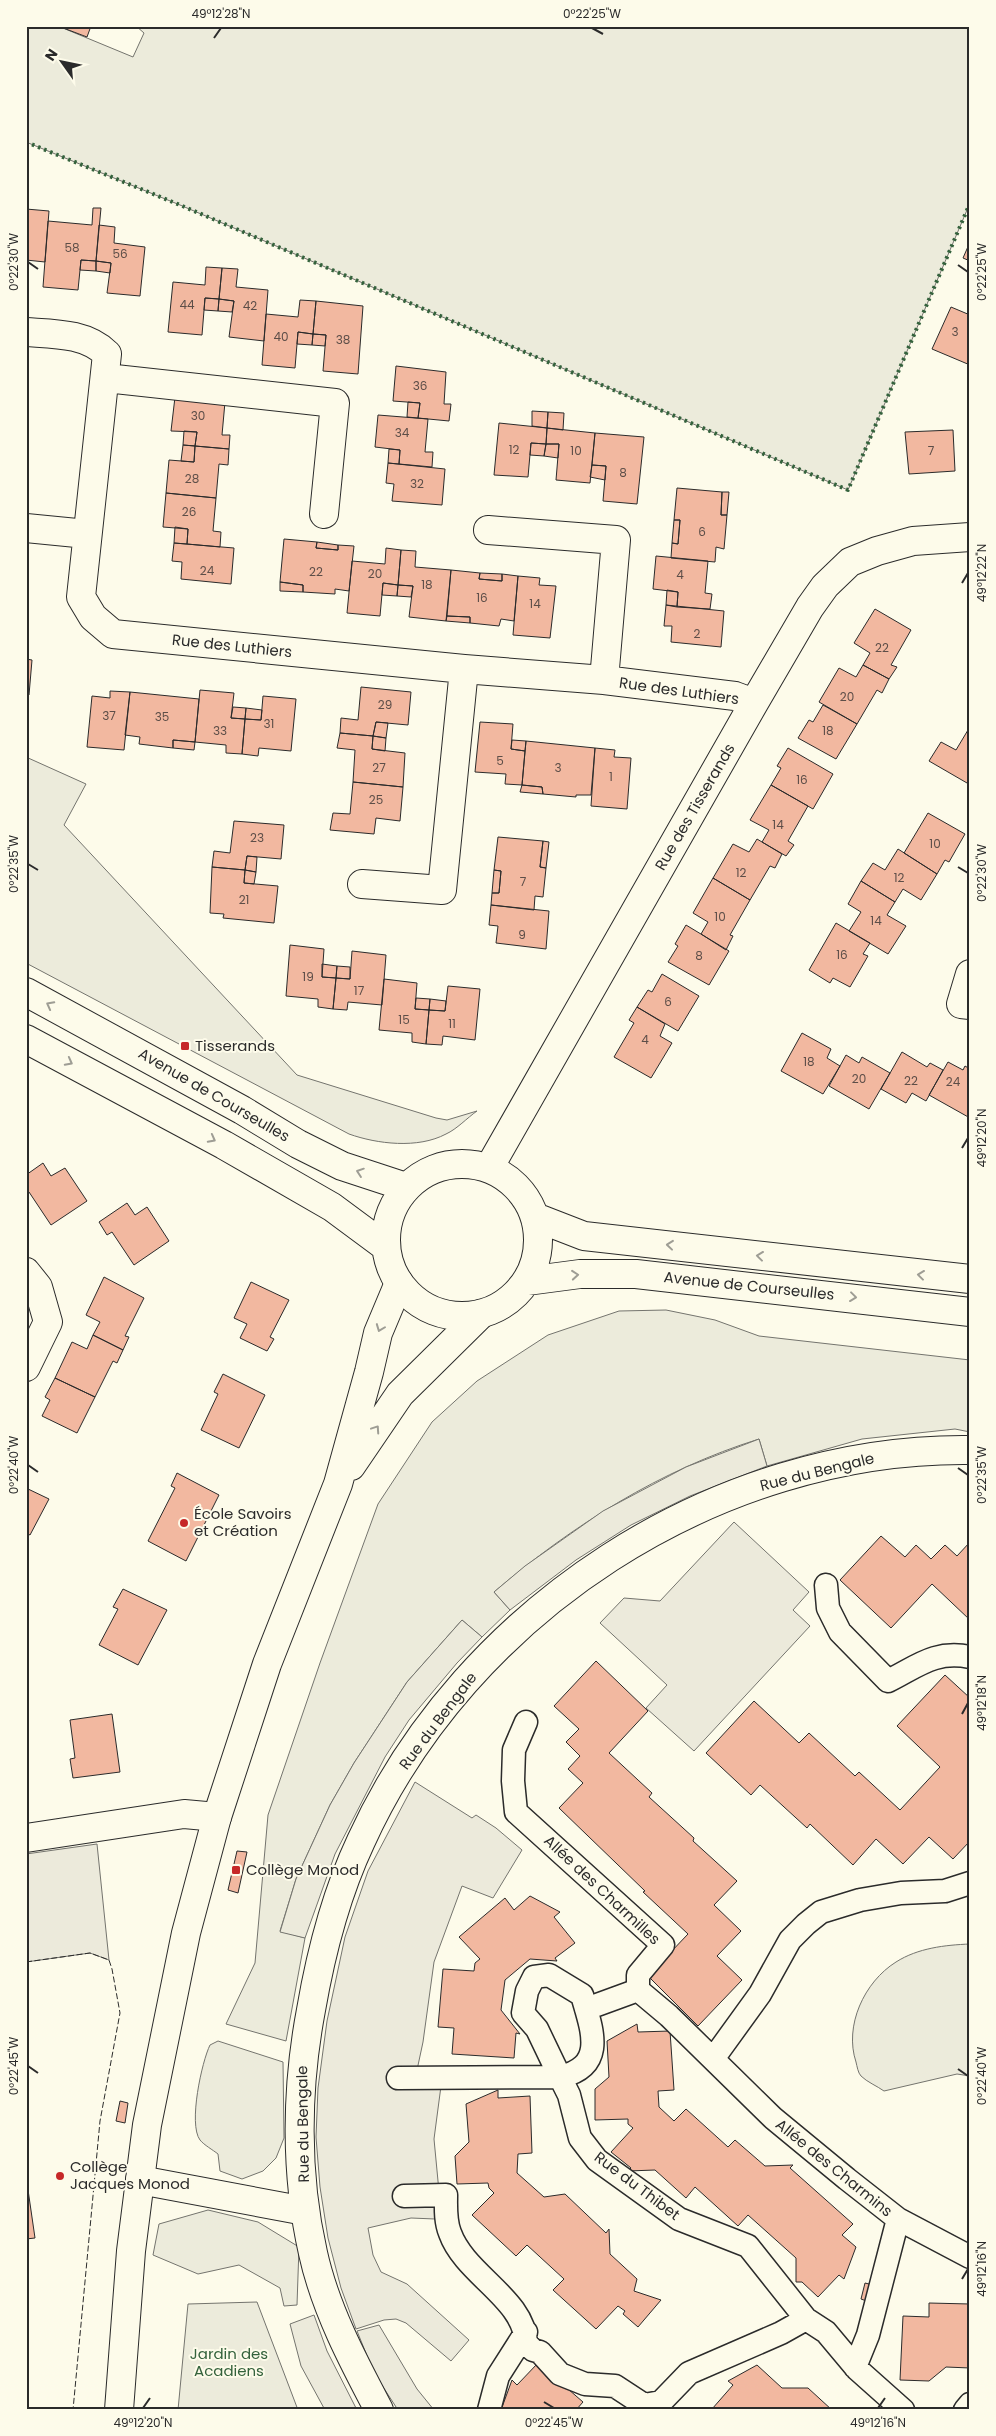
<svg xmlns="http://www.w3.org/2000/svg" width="996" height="2436" font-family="Poppins,sans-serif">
  <rect width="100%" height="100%" fill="#fdfbea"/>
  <path fill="#ecebdb" stroke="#74746e" d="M26 26H58L133 57 144 33 136 26H970V203L848 490 180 205 26 142Z
    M26 757 86 784 64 825 297 1075 436 1118 447 1120 477 1111C467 1118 457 1129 446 1134 418 1149 377 1144 349 1134L26 963Z
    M666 1310 715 1320 759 1336 970 1360V1432L955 1429 862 1439 767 1466 759 1439C660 1470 573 1525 494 1592L510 1610 482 1637 462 1620 407 1682 354 1763 330 1805 296 1879 280 1931 305 1938 286 2041 226 2024 255 1963 268 1815 320 1663 378 1504 432 1422 477 1381 548 1335 619 1311Z
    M970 1944V2076L957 2074 884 2091C877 2086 867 2082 861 2076 858 2073 857 2066 856 2062 844 2026 864 1982 896 1962 918 1948 945 1945 970 1944Z
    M218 2041 283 2062 284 2138 276 2158 263 2171 242 2179 220 2171 218 2154C213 2150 204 2145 200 2140 188 2124 202 2061 210 2045Z
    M208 2210 258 2222 299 2247 297 2305 284 2306 280 2288 239 2265 198 2274 153 2255 159 2224Z
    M257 2302 298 2410H178L188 2304Z"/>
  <path fill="#eceadb" stroke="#74746e" d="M759 1439 767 1466 690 1496 631 1525 576 1560 510 1610 494 1592 525 1566 603 1511 686 1467Z
    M734 1522 809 1592 793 1610 810 1626 694 1751 646 1708 667 1685 600 1623 624 1598 660 1601Z
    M462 1620 482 1637 457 1663 409 1720 385 1757 335 1854 305 1938 280 1932 296 1879 330 1805 354 1763 407 1682Z
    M415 1782 472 1818 476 1815 496 1828 522 1850 493 1898 462 1886 434 1962 423 2042 414 2084 441 2086 434 2139 442 2223 435 2219 411 2218 368 2228 373 2255 381 2272 407 2284 469 2340 451 2361 406 2323 396 2319 384 2320 356 2329 341 2288 328 2238 320 2187 316 2137 318 2088 327 2021 345 1937 368 1871Z
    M97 1844 109 1960 90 1953 26 1962V1854Z
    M314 2315 327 2351 357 2410H325L301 2366 290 2324Z
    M379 2325 417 2389 434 2410H398L374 2373 357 2331Z"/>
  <path fill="#f2b8a0" stroke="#2b2b2b" d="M58 26H91L87 37Z
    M93 208H101L96 261 81 260 78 290 43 287 48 221 92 225Z
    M26 209 49 211 45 262 26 260Z
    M99 225 115 227 114 243 145 247 140 296 107 293 111 263 96 261Z
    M970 242V261L963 258Z
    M81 260 96 261V271L80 270Z
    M96 261 111 263 110 273 96 271Z
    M206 267 222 268 219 299 205 298 202 335 168 332 173 282 205 285Z
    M222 268 238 269 236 287 268 290 264 341 229 337 234 301 219 299Z
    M205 298 219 299 218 311 204 310Z
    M219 299 234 301 232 312 218 311Z
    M300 300 316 301 313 334 298 332 295 368 262 365 266 314 298 317Z
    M316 301 363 306 358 374 323 371 326 335 313 334Z
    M951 307 970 315V365L932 349Z
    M298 332 313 334 312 345 297 344Z
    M313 334 326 335 325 346 312 345Z
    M396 366 446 372 444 404H451L449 421 418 418 420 403 393 401Z
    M175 397 225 402 222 435H230L229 449 195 446 197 432 171 431Z
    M408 402 420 403 418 418 407 417Z
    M532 411 548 412 547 428 532 426Z
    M548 412 564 413 563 430 547 428Z
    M378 415 428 419 425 452H433L432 467 399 464 400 450 375 447Z
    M499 423 547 428 546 444 531 443 528 477 494 475Z
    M547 428 595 433 590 483 556 480 559 444H546Z
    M953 430 955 471 909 474 905 432Z
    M184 431 197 432 195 446 183 445Z
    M595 433 644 437 637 504 603 501 606 466 592 465Z
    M531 443 546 444 544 456 530 455Z
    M546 444H559L558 458 544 456Z
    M183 445 195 446 194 462 181 461Z
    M195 446 229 449 228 465 219 464 216 498 166 493 169 460 194 462Z
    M389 449 400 450 399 464 388 463Z
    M388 463 445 469 442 505 392 501 394 484 386 483Z
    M592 465 606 466 605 480 590 477Z
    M677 488 722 492 721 515H727L724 549 716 547 715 562 671 558 672 543 678 544 680 520H674Z
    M722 492H729L727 515H721Z
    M166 493 216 498 213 531 221 532 220 547 187 544 188 529 163 527Z
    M674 520H680L678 544 672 543Z
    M175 527 188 529 187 544 174 543Z
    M284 539 317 542 316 548 338 550V545L354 546 349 591 335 589V594L303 592V585L280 582Z
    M317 542 338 545V550L316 548Z
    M174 543 234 548 231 584 181 579 182 562 172 561Z
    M386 548 401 550 398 585 383 583 380 616 347 613 352 561 385 564Z
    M401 550 416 551 415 567 451 570 446 621 409 617 413 586 398 585Z
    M656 556 708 561 705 593 712 594 710 609 677 607 678 592 653 589Z
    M451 570 480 573 479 579 502 581V574L518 576 514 621 501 619 499 626 470 623V617L447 616Z
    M480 573 502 574V581L479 579Z
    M518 576 540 578 539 585 556 586 550 638 513 635Z
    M280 582 303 585V592L280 591Z
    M383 583 398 585 397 596 382 595Z
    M398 585 413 586 411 597 397 596Z
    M667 590 678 592 677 607 666 605Z
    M666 605 724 611 721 647 671 642 672 626H664Z
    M875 609 911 630 891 665 897 667 889 679 863 665 870 653 854 643Z
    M447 616 470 617V623L446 621Z
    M26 659 32 660 29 695 26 694Z
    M863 665 889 679 882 693 877 690 857 724 819 702 839 668 856 677Z
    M361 687 411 692 408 725 376 722 373 736 340 733 341 718 358 720Z
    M200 690 234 693 231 718 245 719 242 754 226 753V745L195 742Z
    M110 691 130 692 124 750 87 747 92 696 110 698Z
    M130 692 199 699 195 742 173 740V748L139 744 140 737 125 735Z
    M263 696 296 699 291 751 259 748 258 756 242 754 245 719 261 720Z
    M823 705 857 724 836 759 798 738 809 720 813 722Z
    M233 707 246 708 245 719 231 718Z
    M246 708 262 710 261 720 245 719Z
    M376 722 388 723 386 738 373 736Z
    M480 722 513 724 511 749 525 751 522 785 505 784 506 774 475 772Z
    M968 730 970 731V779L967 783 929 761 941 742 956 750Z
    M340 733 373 736 372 749 405 753 403 787 353 782 355 750 337 748Z
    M373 736 386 738 385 751 372 749Z
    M173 740 195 742 194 750 173 748Z
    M512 740 526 741 525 751 511 749Z
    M526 741 595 748 591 795H576V797L543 794 542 787 522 785Z
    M595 748 615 750 614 757 631 758 627 809 591 806Z
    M788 748 833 774 813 809 771 785 781 768 777 766Z
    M353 782 403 787 400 821 376 818 374 834 330 830 333 813 350 814Z
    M522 785 542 787 543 794 520 792Z
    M771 785 808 806 788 841 794 845 786 856 762 842 769 830 750 820Z
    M928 813 965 834 949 862 945 860 937 874 904 853Z
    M234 821 284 825 281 859 247 856 245 870 212 867 214 851 230 853Z
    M498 837 543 841 540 867 546 868 543 897 535 896 534 910 491 905 492 893H499L501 871 494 870Z
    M757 839 782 854 775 868 770 866 750 900 713 878 733 844 749 852Z
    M543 841 549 842 546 868 540 867Z
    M898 849 937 874 921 900 903 889 895 902 861 881 873 863 885 870Z
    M247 856 257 857 256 872 245 870Z
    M212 867 245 870 244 883 278 886 274 923 223 918 224 914 210 913Z
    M245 870 256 872 254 884 244 883Z
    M494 870 501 871 499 893H492Z
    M713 878 750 900 730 935 733 936 726 950 701 934 708 922 693 913Z
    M861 881 895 902 887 915 906 926 888 954 849 931 861 912 848 904Z
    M491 905 549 911 546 949 496 943 498 926 489 925Z
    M836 923 870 943 863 954 868 956 850 987 833 978 830 983 809 970Z
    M686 925 729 951 709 985 668 962 678 946 675 944Z
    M290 945 324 949 322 977 336 978 333 1009 318 1007V999L286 996Z
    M352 951 386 955 382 1005 348 1002 347 1010 333 1009 336 978 350 979Z
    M322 964 337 966 336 978 322 977Z
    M337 966 350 967V979L336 978Z
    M662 974 699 996 678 1031 637 1007 648 990 652 992Z
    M384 979 417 983 415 1009 429 1010 426 1044 412 1042V1033L379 1030Z
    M448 986 480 989 475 1040 443 1036 442 1045 426 1044 429 1010 445 1011Z
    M416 998 430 999 429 1010 415 1009Z
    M430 999 446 1001 445 1011 429 1010Z
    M637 1007 665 1024 660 1036 672 1043 651 1078 614 1057 634 1023 629 1020Z
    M802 1033 831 1049 827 1058 840 1066 823 1094 781 1071Z
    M902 1052 927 1067 930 1063 943 1070 926 1101 912 1093 906 1103 881 1089Z
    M846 1055 859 1063 862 1057 890 1073 869 1109 829 1086Z
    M948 1062 963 1070 965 1066 970 1069V1118L929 1095Z
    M43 1163 51 1176 65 1168 87 1201 51 1225 29 1192 26 1194V1175Z
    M127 1203 135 1215 147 1207 169 1241 134 1265 112 1232 107 1235 99 1222Z
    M104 1277 144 1298 125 1336 129 1337 123 1350 93 1335 100 1322 86 1315Z
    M251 1282 289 1300 270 1337 274 1339 267 1351 240 1338 247 1324 234 1318Z
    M93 1335 123 1350 117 1363 113 1361 95 1397 55 1378 72 1342 87 1349Z
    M223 1374 265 1395 239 1448 201 1430 218 1394 214 1392Z
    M55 1378 95 1397 77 1433 42 1416 50 1400 45 1397Z
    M177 1473 219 1495 186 1561 148 1541 175 1488 171 1486Z
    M26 1488 49 1499 30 1535 26 1533Z
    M881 1536 905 1557 916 1545 931 1559 945 1545 957 1556 970 1542V1620L932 1584 891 1628 840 1580Z
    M123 1589 167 1610 138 1665 99 1645 118 1609 113 1607Z
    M596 1661 648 1711 609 1753 652 1793 649 1797 694 1838 693 1841 737 1881 714 1905 741 1931 717 1956 742 1980 698 2026 648 1976 688 1934 643 1892 645 1891 559 1808 583 1783 568 1769 580 1756 566 1742 579 1729 554 1706Z
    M945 1675 970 1698V1738L967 1741 970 1743V1841L953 1859 929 1837 903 1864 876 1839 853 1865 810 1824 807 1828 760 1785 751 1795 706 1753 754 1701 799 1743 809 1733 855 1776 859 1772 900 1810 940 1767 897 1726Z
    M112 1714 120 1772 73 1778 70 1759 75 1758 70 1720Z
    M237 1851 247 1852 238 1893 228 1890Z
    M530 1896 560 1912 554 1917 575 1943 555 1958 557 1961 530 1959 505 1980 501 2010 520 2034 516 2033 514 2058 452 2054 454 2028 438 2027 443 1969 474 1971 475 1963 480 1959 459 1937 505 1898 514 1910Z
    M637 2024 638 2032 670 2031 674 2090 658 2091 659 2107 674 2121 686 2109 728 2147 735 2140 765 2166 793 2165 790 2168 853 2224 842 2235 856 2247 844 2279 839 2275 818 2297 802 2282H796V2258L748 2215 738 2226 695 2187 686 2198 655 2170 628 2171 631 2168 611 2152 633 2128 628 2124V2119L595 2120V2089L609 2077 607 2041Z
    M498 2090V2098L530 2096 532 2153 518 2154 517 2173 544 2197 565 2194 606 2233 609 2229 610 2254 637 2279 634 2291 661 2300 638 2327 623 2314 625 2311 618 2306 596 2329 553 2290 564 2279 527 2245 516 2256 472 2215 494 2193 489 2188 488 2183 457 2184 455 2156 469 2142 466 2104Z
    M120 2101 128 2103 125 2123 116 2121Z
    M26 2176 35 2238 26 2239Z
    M865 2283 873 2285 869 2302 861 2299Z
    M929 2303 970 2304V2368L946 2367 929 2381 900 2380 903 2316 929 2317Z
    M538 2363 583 2402 576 2410H501L512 2380 517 2385Z
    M757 2365 782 2388H808L832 2410 712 2409 733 2385 728 2381Z"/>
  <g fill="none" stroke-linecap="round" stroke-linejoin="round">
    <g stroke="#2b2b2b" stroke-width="25">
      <path id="pedestrian" d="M826 1585 828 1608 840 1632 888 1681C918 1666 935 1650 970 1657
        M526 1722 514 1750 513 1781 516 1812 663 1945 638 1975V1990L669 2016 773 2118 847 2179 898 2219 970 2257
        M549 1975 582 1995C592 2030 607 2066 560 2077L537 2029 523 2013 527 1991 534 1977Z
        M586 2009 638 1990
        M713 2059 760 1994 790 1940 806 1924 821 1912 860 1900 901 1893 945 1891 970 1883
        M398 2078 560 2077 569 2095 580 2138 597 2160 679 2219 748 2246 806 2319 826 2332 857 2369 903 2410
        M404 2196 446 2195C446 2207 445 2221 450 2233 465 2275 525 2299 526 2343L533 2350 540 2352 560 2374 585 2384 615 2386 644 2405 661 2402 689 2373 781 2333 806 2319
        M855 2367 868 2335 898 2219
        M489 2410 498 2376 526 2332
        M965 2410 970 2404"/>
    </g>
    <g stroke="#2b2b2b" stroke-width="30">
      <path id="minor" d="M26 332C54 334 86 333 107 354L81 597 93 617 113 634 464 669 604 680 735 696 754 703
        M106 378 335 403 324 514
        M26 528 87 534
        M488 530 616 540 604 680
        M362 884 442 890 464 669
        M970 974 961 1004 970 1005
        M489 1168 754 703 810 607 825 586 850 562 877 551 913 541 970 537
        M26 1272 38 1287 48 1322 26 1367
        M26 1838 184 1814 217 1817
        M140 2180 305 2211
        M379 2410C353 2361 325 2308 313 2253 295 2174 296 2089 311 2010 321 1952 336 1894 361 1841 466 1610 716 1447 970 1450"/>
    </g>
    <g stroke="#2b2b2b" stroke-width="30">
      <path id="tertiary" d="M351 1466 400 1394 481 1314
        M119 2410 131 2251 147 2125 186 1933 217 1817 267 1664 338 1484 369 1372 378 1333 399 1283"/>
    </g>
    <g stroke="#2b2b2b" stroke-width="30">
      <path id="secondary" d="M26 992 242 1110 298 1144 342 1166 406 1187
        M26 1039 224 1145 332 1207 386 1247
        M386 1240a76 76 0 1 1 152 0a76 76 0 1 1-152 0Z
        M535 1217 584 1236 970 1279
        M527 1281 580 1274H636L970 1312"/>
    </g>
    <use href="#pedestrian" stroke="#fdfbea" stroke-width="22"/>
    <use href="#minor" stroke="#fdfbea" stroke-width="28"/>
    <use href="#tertiary" stroke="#fdfbea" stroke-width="28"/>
    <use href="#secondary" stroke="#fdfbea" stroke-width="28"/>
    <path stroke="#34623c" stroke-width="4" stroke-dasharray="2.5 4" stroke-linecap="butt" d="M26 142 180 205 848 490 970 203"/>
    <path stroke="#2b2b2b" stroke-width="1" stroke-dasharray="6 2.5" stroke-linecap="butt" d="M26 1962 90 1953 109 1960 112 1969 120 2013 100 2121 73 2410"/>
  </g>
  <defs><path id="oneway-chevron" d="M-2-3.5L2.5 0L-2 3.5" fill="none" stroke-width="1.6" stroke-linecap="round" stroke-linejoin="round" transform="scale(1.25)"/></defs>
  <g stroke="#9e9d94">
    <use href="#oneway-chevron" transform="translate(50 1005) rotate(-152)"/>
    <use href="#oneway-chevron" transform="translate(69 1062) rotate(28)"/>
    <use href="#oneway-chevron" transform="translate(212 1139) rotate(28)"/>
    <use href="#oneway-chevron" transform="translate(360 1172) rotate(-161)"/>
    <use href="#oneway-chevron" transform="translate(670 1245) rotate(-174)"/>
    <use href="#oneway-chevron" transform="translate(760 1256) rotate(-173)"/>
    <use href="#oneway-chevron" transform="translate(575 1275) rotate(-5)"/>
    <use href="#oneway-chevron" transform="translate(921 1275) rotate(-173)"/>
    <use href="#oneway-chevron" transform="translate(853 1297) rotate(7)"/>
    <use href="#oneway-chevron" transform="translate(380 1328) rotate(111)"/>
    <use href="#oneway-chevron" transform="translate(376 1429) rotate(-56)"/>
  </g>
  <path fill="none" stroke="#2b2b2b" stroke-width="2" d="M592 28 603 34M214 38 221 28M28 262 38 269M958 265 968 272M962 583 968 573M28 864 38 870M958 867 968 873M962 1148 968 1138M28 1465 38 1472M958 1468 968 1475M962 1714 968 1703M28 2066 38 2073M958 2069 968 2076M962 2279 968 2269M544 2402 554 2408M143 2408 150 2398M878 2408 885 2398"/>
  <g fill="#c62828" stroke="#fdfbea" stroke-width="2">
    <rect x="180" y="1041" width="10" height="10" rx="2.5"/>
    <circle cx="184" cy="1523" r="5"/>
    <rect x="231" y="1865" width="10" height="10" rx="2.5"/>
    <circle cx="60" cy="2176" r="5"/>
  </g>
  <g text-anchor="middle" stroke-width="4" stroke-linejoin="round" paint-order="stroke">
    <g font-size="12" fill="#5d4e48">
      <text x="72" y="252">58</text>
      <text x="120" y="258">56</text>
      <text x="187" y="309">44</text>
      <text x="250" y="310">42</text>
      <text x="955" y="336">3</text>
      <text x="281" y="341">40</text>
      <text x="343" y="344">38</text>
      <text x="420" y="390">36</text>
      <text x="198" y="420">30</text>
      <text x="402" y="437">34</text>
      <text x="514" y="454">12</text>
      <text x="576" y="455">10</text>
      <text x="931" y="455">7</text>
      <text x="623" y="477">8</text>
      <text x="192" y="483">28</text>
      <text x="417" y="488">32</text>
      <text x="189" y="516">26</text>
      <text x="702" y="536">6</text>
      <text x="207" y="575">24</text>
      <text x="316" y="576">22</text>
      <text x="375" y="578">20</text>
      <text x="680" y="579">4</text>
      <text x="427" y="589">18</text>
      <text x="482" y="602">16</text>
      <text x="535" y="608">14</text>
      <text x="697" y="638">2</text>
      <text x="882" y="652">22</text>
      <text x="847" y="701">20</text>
      <text x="385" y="709">29</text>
      <text x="109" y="720">37</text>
      <text x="162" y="721">35</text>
      <text x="269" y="728">31</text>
      <text x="220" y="735">33</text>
      <text x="828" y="735">18</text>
      <text x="500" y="765">5</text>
      <text x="379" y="772">27</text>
      <text x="558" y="772">3</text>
      <text x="611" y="781">1</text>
      <text x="802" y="784">16</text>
      <text x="376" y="804">25</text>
      <text x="778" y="829">14</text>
      <text x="257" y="842">23</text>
      <text x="935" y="848">10</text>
      <text x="741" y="877">12</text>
      <text x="899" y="882">12</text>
      <text x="523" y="886">7</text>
      <text x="244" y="904">21</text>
      <text x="720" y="921">10</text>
      <text x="876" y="925">14</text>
      <text x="522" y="939">9</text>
      <text x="842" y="959">16</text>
      <text x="699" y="960">8</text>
      <text x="308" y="981">19</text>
      <text x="359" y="995">17</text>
      <text x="668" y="1006">6</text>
      <text x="404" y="1024">15</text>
      <text x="452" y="1028">11</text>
      <text x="645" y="1044">4</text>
      <text x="809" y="1066">18</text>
      <text x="859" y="1083">20</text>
      <text x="911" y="1085">22</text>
      <text x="953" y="1086">24</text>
    </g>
    <g font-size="15" fill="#2b2b2b" stroke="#fdfbea">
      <text transform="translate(232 646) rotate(6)" y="5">Rue des Luthiers</text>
      <text transform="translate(679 691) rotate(8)" y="5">Rue des Luthiers</text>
      <text transform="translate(695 807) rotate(-60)" y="5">Rue des Tisserands</text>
      <text transform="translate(214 1095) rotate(30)" y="5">Avenue de Courseulles</text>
      <text transform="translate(749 1286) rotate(6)" y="5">Avenue de Courseulles</text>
      <text transform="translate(817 1472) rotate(-14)" y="5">Rue du Bengale</text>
      <text transform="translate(438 1721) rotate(-53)" y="5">Rue du Bengale</text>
      <text transform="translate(602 1890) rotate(43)" y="5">Allée des Charmilles</text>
      <text transform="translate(303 2124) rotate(-91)" y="5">Rue du Bengale</text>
      <text transform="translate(834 2168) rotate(39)" y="5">Allée des Charmins</text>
      <text transform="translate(637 2186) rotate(37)" y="5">Rue du Thibet</text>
    </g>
    <g font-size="15" fill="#2b2b2b" stroke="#fdfbea" text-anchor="start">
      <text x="195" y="1051">Tisserands</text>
      <text x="194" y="1519">École Savoirs<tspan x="194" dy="17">et Création</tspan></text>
      <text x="246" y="1875">Collège Monod</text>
      <text x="70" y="2172">Collège<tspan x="70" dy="17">Jacques Monod</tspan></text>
    </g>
    <g font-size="15" fill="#34623c" stroke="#fdfbea">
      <text x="229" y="2359">Jardin des<tspan x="229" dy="17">Acadiens</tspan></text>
    </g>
  </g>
  <rect width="996" height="2436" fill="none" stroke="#fdfbea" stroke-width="55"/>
  <g transform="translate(62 62) rotate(303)" stroke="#fdfbea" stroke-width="4" paint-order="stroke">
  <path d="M0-4L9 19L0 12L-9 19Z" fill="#2b2b2b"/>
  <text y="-8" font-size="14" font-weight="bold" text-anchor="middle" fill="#2b2b2b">N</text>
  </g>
  <rect x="28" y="28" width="940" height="2380" fill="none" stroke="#2b2b2b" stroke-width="2"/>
  <g font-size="12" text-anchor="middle" fill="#2b2b2b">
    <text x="221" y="18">49°12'28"N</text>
    <text x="592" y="18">0°22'25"W</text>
    <text transform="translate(14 262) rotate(-90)" y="4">0°22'30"W</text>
    <text transform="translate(982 272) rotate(-90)" y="4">0°22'25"W</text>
    <text transform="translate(982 573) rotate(-90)" y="4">49°12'22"N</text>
    <text transform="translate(14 864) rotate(-90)" y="4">0°22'35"W</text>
    <text transform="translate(982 873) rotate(-90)" y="4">0°22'30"W</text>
    <text transform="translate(982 1138) rotate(-90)" y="4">49°12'20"N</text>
    <text transform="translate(14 1465) rotate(-90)" y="4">0°22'40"W</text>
    <text transform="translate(982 1475) rotate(-90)" y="4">0°22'35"W</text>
    <text transform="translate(982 1703) rotate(-90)" y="4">49°12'18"N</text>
    <text transform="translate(14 2066) rotate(-90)" y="4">0°22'45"W</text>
    <text transform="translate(982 2076) rotate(-90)" y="4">0°22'40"W</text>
    <text transform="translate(982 2269) rotate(-90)" y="4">49°12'16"N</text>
    <text x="143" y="2427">49°12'20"N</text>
    <text x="554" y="2427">0°22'45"W</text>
    <text x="878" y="2427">49°12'16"N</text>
  </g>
</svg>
